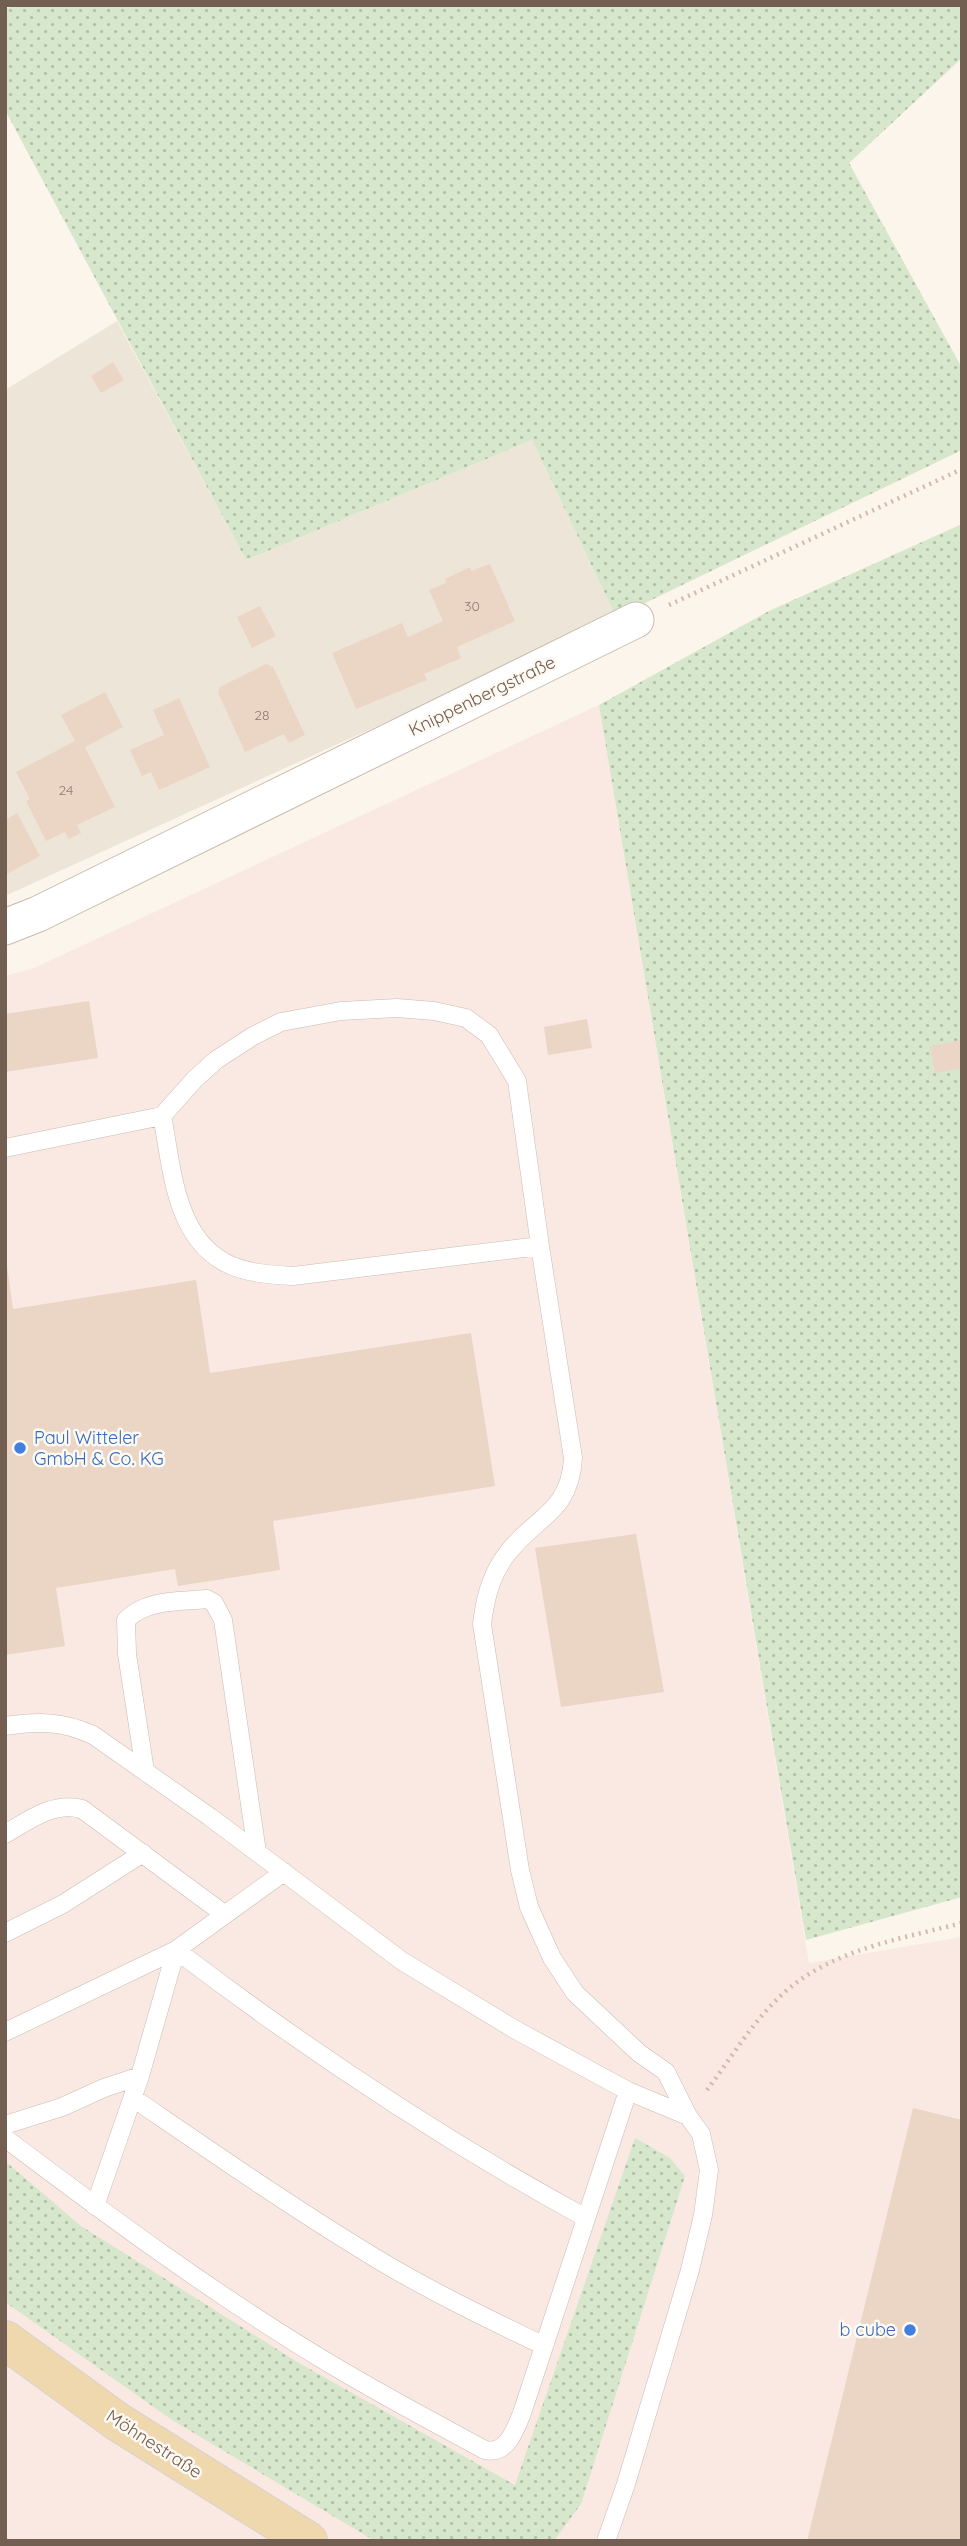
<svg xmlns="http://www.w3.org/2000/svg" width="967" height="2546" font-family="Quicksand,sans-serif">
  <defs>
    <pattern id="grass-dots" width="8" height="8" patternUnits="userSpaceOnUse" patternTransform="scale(1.75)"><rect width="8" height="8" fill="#d7e7cc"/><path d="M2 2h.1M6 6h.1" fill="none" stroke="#b3bea8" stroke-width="1.8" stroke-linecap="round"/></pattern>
  </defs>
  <rect width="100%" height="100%" fill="#fbf5ec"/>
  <path fill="#eee5d9" d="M117 321 246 560 532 440 616 617 5 896V390Z"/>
  <path fill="#f9e9e2" d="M599 705 809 1963 962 1937V2541H5V976L34 968Z"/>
  <path fill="url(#grass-dots)" d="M13 5H962V58L849 163 962 368V450L616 617 532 440 246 560 5 110V10Z
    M962 524V1897L806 1940 599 705 769 611Z
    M635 2138 670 2158 685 2176 581 2504 554 2541H375L172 2420 5 2302V2161L81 2226 299 2363 515 2485Z"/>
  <path fill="#ebd5c5" d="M113 362 124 380 101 393 91 376Z
    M490 564 515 621 457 647 461 658 424 674 427 680 356 709 332 653 402 623 408 637 443 621 429 590 446 583 445 579 470 567 471 571Z
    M260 606 276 636 252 648 237 617Z
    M266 664 273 667 305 735 289 743 284 734 245 752 218 693 220 687Z
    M105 692 123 727 85 747 115 807 77 825 81 833 69 839 65 832 46 841 26 801 30 799 16 772 75 741 61 715Z
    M179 698 210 767 159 790 151 772 142 776 130 750 164 735 153 710Z
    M17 813 40 856 5 875V820Z
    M89 1001 98 1058 5 1072V1014Z
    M587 1019 592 1048 548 1055 544 1027Z
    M962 1040V1068L935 1073 930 1046Z
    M7 1266 13 1309 196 1280 210 1373 471 1333 495 1486 273 1521 280 1570 178 1586 175 1569 56 1588 65 1646 5 1655Z
    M636 1534 664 1692 561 1707 535 1548Z
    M913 2108 962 2120V2541H807Z"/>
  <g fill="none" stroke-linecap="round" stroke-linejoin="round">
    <g stroke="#c9bcb0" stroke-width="19">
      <path id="service" d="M162 1116 195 1079 216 1060 253 1036 281 1022 341 1011 397 1008 434 1011 466 1018 489 1035 517 1081 540 1246
        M5 1148 162 1116C172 1166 174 1234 224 1262 244 1273 271 1275 293 1276L540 1246 573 1458C570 1515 532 1517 504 1558 490 1578 485 1600 482 1624L520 1870 529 1907 552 1958 575 1993 639 2053 666 2072 688 2116 701 2134 709 2170 703 2215 690 2270 626 2484 606 2541
        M5 1726C38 1721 62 1721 93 1735L210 1817 402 1961 514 2029 628 2091 688 2116
        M145 1771 127 1654 126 1620C146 1599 180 1602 207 1599L214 1603 223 1620 257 1852
        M5 1834C29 1820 54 1801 82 1809L224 1914
        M5 1933 63 1904 143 1853
        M5 2032 176 1950 284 1872
        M133 2098C215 2154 297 2211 382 2262 434 2293 489 2319 544 2346
        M5 2125 62 2107 104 2088 140 2076
        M5 2138C111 2218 218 2297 332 2365 382 2395 433 2422 485 2450 507 2455 515 2430 522 2413L628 2091
        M95 2206 140 2076 176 1950C306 2049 443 2140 586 2218"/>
    </g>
    <g stroke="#c9bcb0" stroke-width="37">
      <path id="minor" d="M5 927 38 914 636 620"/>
    </g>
    <g stroke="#d8d2cf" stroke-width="40">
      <path id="primary" d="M5 2340 118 2422 308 2541"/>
    </g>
    <path stroke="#d2baaa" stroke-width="4.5" stroke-dasharray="2 5" stroke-linecap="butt" d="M669 605 962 469
      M707 2090C735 2053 761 2007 800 1980 847 1947 908 1937 962 1923"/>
    <use href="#service" stroke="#fff" stroke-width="18"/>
    <use href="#minor" stroke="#fff" stroke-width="35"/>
    <use href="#primary" stroke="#f0d8ae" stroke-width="38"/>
  </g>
  <g fill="#3f7fe0" stroke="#fdf9f3" stroke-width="2.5">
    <circle cx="20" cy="1448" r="7"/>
    <circle cx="910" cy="2330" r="7"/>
  </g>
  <g text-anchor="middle" stroke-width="5" stroke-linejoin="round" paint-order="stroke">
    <g font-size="14" fill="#917c6f">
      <text x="472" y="611">30</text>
      <text x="262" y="720">28</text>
      <text x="66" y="795">24</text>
    </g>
    <g font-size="18" fill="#735e52" stroke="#fdf9f3">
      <text transform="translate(482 696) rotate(-26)" y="6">Knippenbergstraße</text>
      <text transform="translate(154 2444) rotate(33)" y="6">Möhnestraße</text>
    </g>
    <g font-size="18" fill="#366cbe" stroke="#fdf9f3" text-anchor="start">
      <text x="34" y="1444">Paul Witteler<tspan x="34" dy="21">GmbH &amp; Co. KG</tspan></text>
      <text x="896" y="2336" text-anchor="end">b cube</text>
    </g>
  </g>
  <rect width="967" height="2546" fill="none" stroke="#735e52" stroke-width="14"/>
</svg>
